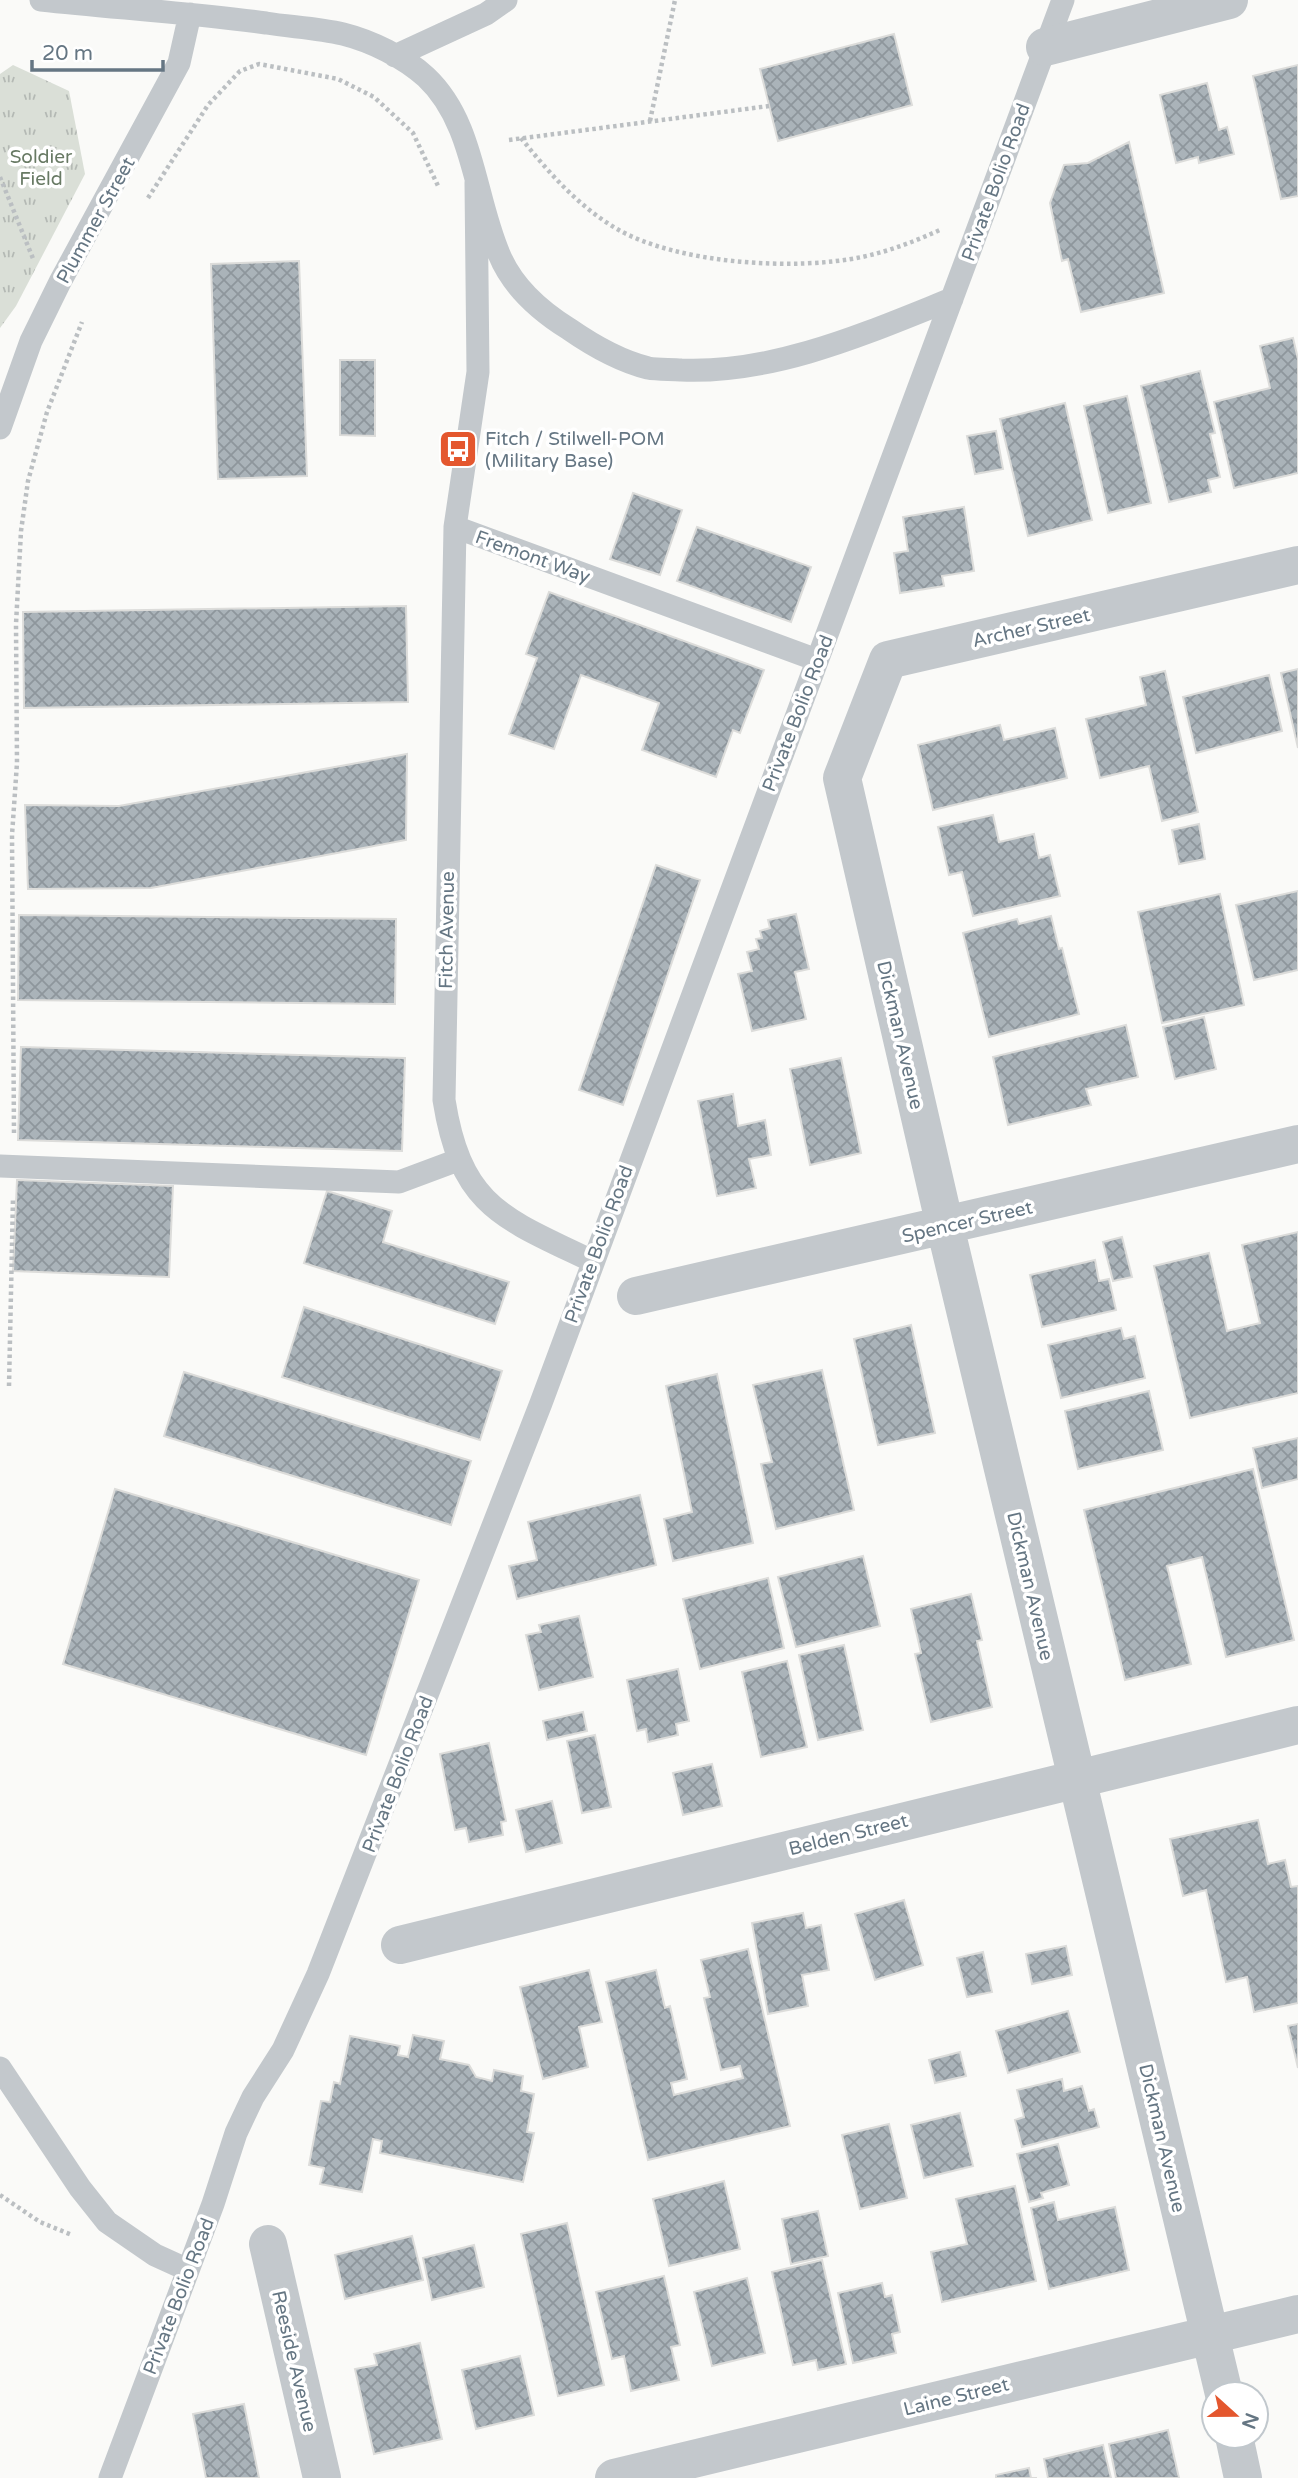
<svg xmlns="http://www.w3.org/2000/svg" width="1298" height="2478" font-family="'Varela Round',sans-serif">
  <defs>
    <pattern id="park-tufts" width="24" height="20" patternUnits="userSpaceOnUse" patternTransform="scale(1.75)"><rect width="24" height="20" fill="#dadfd7"/><path d="M3 7l-1-3M5 7V3M7 7l1-3M15 17l-1-3M17 17v-4M19 17l1-3" fill="none" stroke="#b4b9b4"/></pattern>
    <pattern id="building-cross-hatch" width="8" height="8" patternUnits="userSpaceOnUse" patternTransform="scale(1.75)"><rect width="8" height="8" fill="#aab3b9"/><path d="M0 0l8 8M0 8l8-8" fill="none" stroke="#8e969c"/></pattern>
  </defs>
  <rect width="100%" height="100%" fill="#fafaf8"/>
  <path fill="url(#park-tufts)" d="M13 65 69 91 85 174 16 306 0 328V74Z"/>
  <path fill="url(#building-cross-hatch)" stroke="#dcdcda" stroke-width="2" d="M894 34 912 105 778 141 760 69Z
    M1298 65V196L1281 199 1253 76Z
    M1207 83 1219 130 1227 127 1234 154 1199 163 1198 157 1176 163 1160 95Z
    M1129 142 1164 293 1081 312 1068 259 1062 261 1050 203 1064 165 1088 163Z
    M299 261 307 476 218 479 211 264Z
    M1293 338 1298 359V473L1234 488 1214 402 1270 388 1260 346Z
    M340 360H375V436L340 435Z
    M1200 371 1215 433 1210 434 1220 477 1208 480 1211 492 1169 502 1141 386Z
    M1127 396 1151 503 1108 513 1084 406Z
    M1065 403 1092 520 1028 536 1000 419Z
    M996 431 1003 469 975 474 967 436Z
    M633 493 682 510 660 575 610 559Z
    M964 507 974 571 942 576 944 586 900 593 894 553 908 551 903 517Z
    M697 527 811 567 791 622 677 581Z
    M549 592 764 670 740 733 733 730 716 777 642 750 659 703 581 675 554 749 509 734 537 658 526 654Z
    M406 606 408 702 24 708 23 612Z
    M1298 669V748L1281 673Z
    M1165 671 1198 812 1162 821 1149 766 1100 778 1086 719 1146 705 1140 677Z
    M1269 675 1282 731 1196 753 1183 697Z
    M1000 725 1004 740 1055 728 1067 778 933 810 918 745Z
    M407 754 406 840 151 888 28 889 25 805 119 806Z
    M993 815 999 842 1034 834 1039 858 1050 855 1060 896 973 916 962 872 949 875 938 827Z
    M1199 824 1205 859 1179 864 1172 830Z
    M656 865 700 880 623 1105 579 1090Z
    M1298 891V970L1254 980 1236 905Z
    M1220 894 1244 1005 1162 1023 1138 912Z
    M796 914 809 969 795 972 806 1019 752 1031 738 974 752 971 747 952 759 949 756 939 762 938 760 931 770 928 768 920Z
    M19 915 396 919 395 1004 18 1000Z
    M1051 916 1059 949 1062 948 1079 1014 989 1037 963 933 1017 919 1019 924Z
    M1204 1017 1216 1069 1175 1079 1163 1027Z
    M1126 1025 1138 1077 1086 1089 1091 1105 1008 1125 993 1057Z
    M21 1047 405 1058 402 1151 18 1140Z
    M841 1058 861 1153 810 1165 790 1069Z
    M733 1094 738 1126 765 1120 771 1155 749 1159 756 1188 717 1196 698 1101Z
    M17 1180 173 1186 169 1277 13 1271Z
    M327 1191 392 1211 383 1242 509 1282 495 1324 304 1263Z
    M1298 1232V1393L1190 1418 1154 1266 1209 1253 1227 1331 1260 1323 1242 1245Z
    M1122 1237 1132 1277 1113 1281 1103 1242Z
    M1095 1260 1099 1281 1109 1279 1116 1310 1042 1327 1030 1275Z
    M304 1307 502 1371 480 1440 282 1377Z
    M911 1325 935 1433 878 1445 854 1339Z
    M1121 1328 1124 1339 1135 1336 1145 1378 1061 1398 1048 1345Z
    M822 1370 854 1510 776 1529 761 1464 772 1462 753 1385Z
    M184 1372 471 1461 451 1525 164 1436Z
    M717 1374 753 1543 673 1561 664 1519 692 1512 666 1386Z
    M1149 1391 1163 1450 1078 1469 1065 1411Z
    M1298 1438V1479L1262 1488 1253 1448Z
    M1253 1469 1294 1640 1226 1657 1202 1557 1167 1566 1191 1664 1125 1680 1084 1510Z
    M115 1489 419 1580 366 1755 63 1664Z
    M640 1495 656 1565 517 1599 509 1566 537 1560 528 1522Z
    M863 1556 880 1626 796 1647 778 1577Z
    M768 1578 784 1648 700 1669 683 1599Z
    M971 1594 982 1640 977 1641 992 1707 931 1722 915 1654 921 1653 911 1609Z
    M579 1616 593 1677 539 1690 526 1635 541 1632 539 1625Z
    M844 1645 863 1730 818 1740 799 1655Z
    M787 1661 807 1747 761 1757 742 1672Z
    M678 1669 689 1721 676 1724 678 1735 648 1742 646 1729 637 1731 627 1680Z
    M583 1712 587 1731 547 1740 543 1721Z
    M595 1735 611 1807 582 1813 567 1741Z
    M489 1743 506 1821 501 1822 503 1835 469 1842 466 1828 455 1830 440 1754Z
    M712 1764 722 1806 683 1815 673 1773Z
    M552 1801 562 1843 526 1852 516 1810Z
    M1258 1820 1268 1864 1285 1860 1291 1887 1298 1886V2003L1254 2012 1247 1977 1226 1982 1206 1890 1183 1896 1170 1839Z
    M904 1900 923 1965 875 1980 855 1914Z
    M803 1913 806 1928 821 1925 829 1970 802 1975 808 2006 768 2014 752 1923Z
    M1066 1946 1072 1975 1032 1984 1026 1954Z
    M748 1949 790 2126 648 2160 606 1982 656 1970 665 2008 670 2006 687 2079 671 2083 674 2095 743 2078 740 2066 721 2070 704 1998 710 1997 701 1960Z
    M983 1952 992 1992 967 1997 957 1958Z
    M589 1970 602 2022 579 2027 588 2067 543 2079 520 1987Z
    M1068 2011 1080 2052 1008 2073 996 2031Z
    M1298 2024V2068L1288 2026Z
    M413 2035 444 2041 440 2059 469 2065 476 2077 492 2081 494 2070 523 2076 521 2091 534 2094 527 2132 534 2133 523 2182 380 2153 382 2141 373 2139 362 2192 320 2184 324 2168 309 2165 321 2101 330 2102 334 2082 340 2084 350 2036 400 2046 398 2055 408 2057Z
    M960 2052 966 2076 935 2083 929 2060Z
    M1062 2079 1064 2091 1082 2086 1089 2111 1094 2109 1099 2127 1022 2147 1015 2120 1024 2117 1017 2090Z
    M960 2113 973 2166 924 2178 911 2125Z
    M889 2124 907 2198 860 2209 842 2135Z
    M1058 2144 1069 2185 1041 2193 1043 2198 1029 2202 1017 2154Z
    M724 2181 740 2249 669 2266 653 2199Z
    M1015 2186 1036 2281 942 2302 931 2252 967 2244 956 2199Z
    M1054 2202 1058 2220 1115 2207 1129 2270 1049 2289 1031 2208Z
    M818 2211 828 2256 791 2264 782 2219Z
    M567 2223 604 2385 558 2396 521 2234Z
    M412 2236 423 2280 345 2299 335 2255Z
    M474 2245 484 2287 432 2300 423 2258Z
    M822 2260 846 2364 818 2370 816 2360 793 2365 772 2272Z
    M664 2276 680 2345 671 2347 679 2380 631 2391 624 2356 612 2359 596 2292Z
    M747 2278 765 2353 712 2366 694 2292Z
    M882 2283 885 2297 892 2295 900 2332 892 2334 896 2353 853 2363 838 2293Z
    M420 2343 442 2439 374 2454 355 2369 377 2365 374 2354Z
    M520 2356 534 2415 476 2429 462 2370Z
    M244 2404 259 2478H206L193 2414Z
    M1168 2430 1179 2478H1116L1109 2444Z
    M1103 2445 1111 2478H1048L1044 2459Z
    M1029 2468 1031 2478H1037H996V2475Z"/>
  <g fill="none" stroke-linecap="round" stroke-linejoin="round">
    <path stroke="#bbbfc2" stroke-width="4.5" stroke-dasharray="3.5 3.5" stroke-linecap="butt" d="M650 121 675 0
      M521 138C549 173 578 206 617 229 678 264 794 271 862 257 890 251 916 241 942 229
      M509 140 769 106
      M0 177 34 261
      M148 198 208 105 240 71 259 64 338 79 374 97 413 133 439 188
      M14 1133 12 835 17 763 16 624 21 531 28 481 47 412 82 322
      M9 1386 13 1198
      M0 2195 40 2222 72 2235"/>
    <path stroke="#c3c8cc" stroke-width="23" d="M41 0C116 8 191 13 266 23 291 27 318 28 343 34 371 41 404 57 426 77 474 122 474 196 499 254 512 286 540 311 569 329 592 345 620 361 648 368 658 370 671 369 681 370 775 374 867 333 952 299
      M395 56 486 14 506 0
      M476 183 478 372 455 527 444 1100C461 1207 503 1218 592 1261
      M0 428 31 341 60 282 179 63 190 14
      M455 527 817 660
      M0 1166 399 1182 458 1160
      M0 2068 80 2188 107 2222 155 2255 188 2270
      M110 2478 213 2204 236 2133 253 2097 283 2050 318 1974 541 1403 1063 0"/>
    <path stroke="#c3c8cc" stroke-width="38" d="M1045 47 1229 0
      M636 1296 1298 1144
      M400 1945 1298 1725
      M268 2244 322 2478
      M1224 2394 945 1226 842 778 888 660 1298 565
      M1234 2436 1243 2478
      M614 2478 1298 2314"/>
  </g>
  <defs>
    <g id="bus-square" transform="scale(2.0125)"><rect x="-9" y="-9" width="18" height="18" rx="4" fill="#e4572e" stroke="#fff"/><path d="M-5-6H5V4H4V6H2V4H-2V6H-4V4H-5ZM-3.5-4V0h7V-4ZM-3.5 1.2v1.5H-2V1.2ZM2 1.2v1.5H3.5V1.2Z" fill="#fff"/></g>
  </defs>
  <g fill-rule="evenodd">
    <use href="#bus-square" x="458" y="449"/>
  </g>
  <g text-anchor="middle" stroke-width="7" stroke-linejoin="round" paint-order="stroke">
    <g font-size="19" fill="#687a64" stroke="#fff">
      <text x="41" y="163">Soldier<tspan x="41" dy="22">Field</tspan></text>
    </g>
    <g font-size="19" fill="#657683" stroke="#fff">
      <text transform="translate(995 182) rotate(-70)" y="7">Private Bolio Road</text>
      <text transform="translate(95 220) rotate(-61)" y="7">Plummer Street</text>
      <text transform="translate(533 556) rotate(20)" y="7">Fremont Way</text>
      <text transform="translate(1031 627) rotate(-13)" y="7">Archer Street</text>
      <text transform="translate(797 713) rotate(-69)" y="7">Private Bolio Road</text>
      <text transform="translate(446 930) rotate(-89)" y="7">Fitch Avenue</text>
      <text transform="translate(901 1035) rotate(77)" y="7">Dickman Avenue</text>
      <text transform="translate(967 1221) rotate(-13)" y="7">Spencer Street</text>
      <text transform="translate(598 1244) rotate(-70)" y="7">Private Bolio Road</text>
      <text transform="translate(1031 1586) rotate(77)" y="7">Dickman Avenue</text>
      <text transform="translate(397 1774) rotate(-69)" y="7">Private Bolio Road</text>
      <text transform="translate(848 1834) rotate(-14)" y="7">Belden Street</text>
      <text transform="translate(1163 2138) rotate(77)" y="7">Dickman Avenue</text>
      <text transform="translate(178 2296) rotate(-69)" y="7">Private Bolio Road</text>
      <text transform="translate(295 2361) rotate(77)" y="7">Reeside Avenue</text>
      <text transform="translate(956 2396) rotate(-14)" y="7">Laine Street</text>
    </g>
    <g font-size="19" fill="#657683" stroke="#fff" text-anchor="start">
      <text x="485" y="445">Fitch / Stilwell-POM<tspan x="485" dy="22">(Military Base)</tspan></text>
    </g>
  </g>
  <g transform="translate(1235 2415) rotate(111)"><circle r="33" fill="#ffffff" stroke="#c1c8cd" stroke-width="2"/>
  <path d="M0-5L12 26L0 18L-12 26Z" fill="#e4572e"/>
  <text y="-10" font-size="19" font-weight="bold" text-anchor="middle" fill="#657683">N</text>
  </g>
  <path d="M32 60v10h131v-10" fill="none" stroke="#657683" stroke-width="3.5"/>
  <text x="42" y="60" font-size="21" fill="#657683" stroke="#ffffff" stroke-width="5" paint-order="stroke">20 m</text>
</svg>
